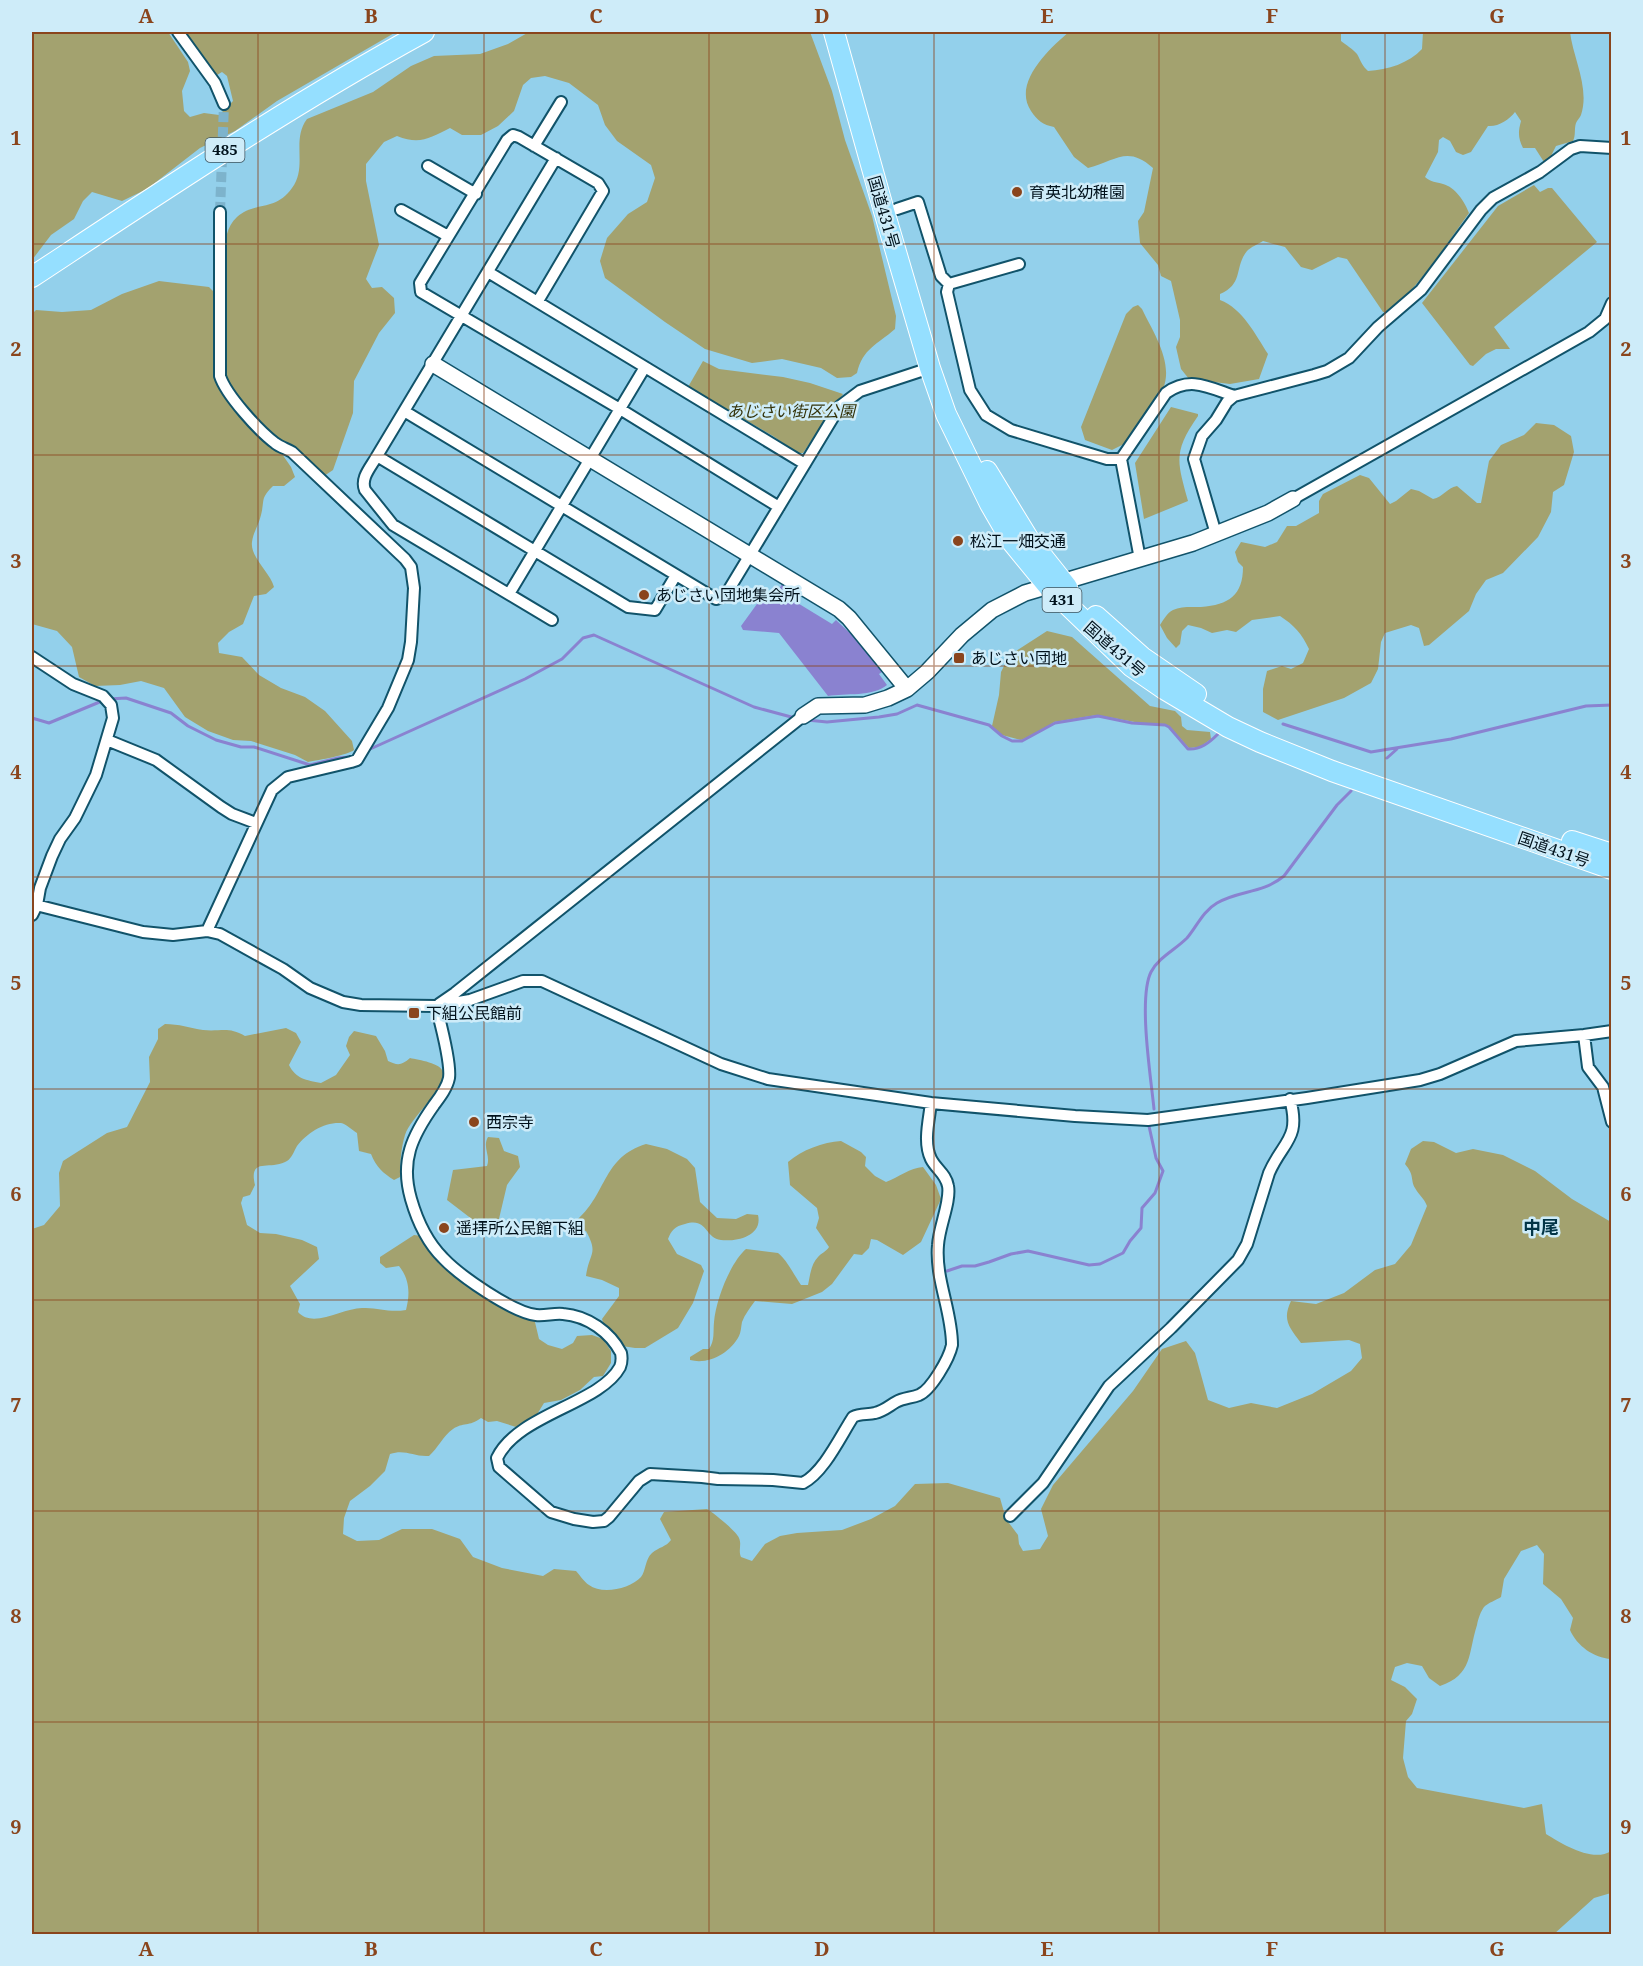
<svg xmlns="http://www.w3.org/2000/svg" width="1643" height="1966" font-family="'Noto Serif','Noto Sans JP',serif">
  <rect width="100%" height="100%" fill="#93d0eb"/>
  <path fill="#a3a26f" d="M32 32H168L188 62 190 71 182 91 184 111 190 117 204 113 219 115 233 101 227 76 222 72 217 75 206 66 183 32H396L277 101 235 131 200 148 147 189 122 201 92 192 83 201 74 219 51 235 32 260Z
    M529 32H810L832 91 845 140 872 216 896 316 895 329C877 345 863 348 857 373L851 377 837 378 821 368 782 359 752 363 705 349 665 322 605 278 600 261 607 238 628 214 647 202 655 178 651 165 617 141 605 125 598 105 569 83 545 76 531 78 523 85 514 111 498 126 481 135H462L450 128C430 138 420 145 397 136L384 142 366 164V181L379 245 366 279 372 288 382 287 394 298 395 313 379 333 354 381 353 413 333 470 324 476C298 456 229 407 223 374 221 366 223 355 223 347 223 324 223 301 224 278 225 259 221 231 237 217 255 201 275 212 292 188 308 167 291 140 307 119L373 92 411 66 434 56 480 54 508 44Z
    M1069 32H1341V41C1346 45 1353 49 1357 54 1361 61 1362 66 1368 71 1388 70 1409 63 1422 49L1423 32H1570C1573 58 1590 88 1581 115 1580 118 1577 120 1576 123 1574 129 1576 135 1573 141L1556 146 1548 162H1544L1535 148H1523C1518 138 1518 132 1521 121L1515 112C1509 120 1498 127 1488 126L1471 152 1463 155 1456 152 1450 141 1443 137 1439 140 1438 152 1425 177C1431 182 1436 182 1443 184 1455 187 1465 202 1469 213 1444 248 1421 284 1389 312H1383L1347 259 1338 257 1312 270 1301 267 1285 247 1263 241C1258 244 1251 247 1247 251 1234 267 1244 284 1220 294V300C1243 309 1255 334 1268 354L1259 379 1230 384 1189 379 1181 369 1176 347 1180 337V320L1171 281 1161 276 1158 265 1140 243 1138 221 1144 212 1153 168C1127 145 1116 161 1088 168L1074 157 1054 127C1043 125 1037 120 1031 111 1012 83 1050 48 1069 32Z
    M1534 185 1540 192 1548 188H1552L1597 242 1494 327 1510 349H1496L1486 354 1473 366 1470 365 1422 303 1498 206Z
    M159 281 209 287 215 293 217 380 225 397 271 446 282 454 291 467 295 477 284 486H273C260 499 265 499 261 515 259 524 253 533 252 542 250 557 270 572 274 587L266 594 254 596 243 624 229 632 218 643 219 653 242 657 259 675 281 688 305 697 325 711 352 741 354 750C348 755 319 760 308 762L295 755 251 741 233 740 208 731 185 717 164 688 141 681 120 685 95 686 79 677 72 647 57 631 32 624V314L36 310 62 312 91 310 122 294Z
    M1138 305 1142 309C1153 332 1174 363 1163 389L1124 444 1112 450 1085 440 1081 427 1126 314 1133 307Z
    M703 361 719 369 783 377 810 383 843 394 803 453H797L773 436 688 387Z
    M1171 407 1198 414V416C1173 452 1177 461 1188 501L1144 519 1135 463Z
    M1536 423 1554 425 1571 436 1574 452 1564 485 1553 492 1551 512 1538 537 1503 573 1486 580 1476 594 1469 611 1429 645 1424 646 1419 628 1411 625 1385 633 1381 642 1378 669 1371 683 1344 698 1278 720 1263 712V689L1267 671 1282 666 1291 669 1303 663 1309 649C1302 634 1294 625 1280 616L1252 620 1236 632 1227 630 1212 633 1201 628 1188 625 1182 631 1180 644 1176 648 1167 638 1160 625C1164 619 1167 613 1173 610 1181 606 1193 607 1201 607 1229 605 1243 595 1243 567L1238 562 1235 552 1241 542 1265 547 1277 542 1287 526H1296L1319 513V501L1323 494 1360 475 1369 478 1390 504 1396 501 1411 489 1419 491 1433 499C1443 497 1447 488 1457 486L1477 503H1481L1489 461 1501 445 1524 435Z
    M1047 631 1072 637 1150 706 1175 711 1181 717 1182 726 1187 730 1210 732 1211 739 1200 747 1189 748 1169 726 1164 724 1140 723 1097 715 1054 722 1043 730 1021 740 1002 735 992 726 999 695 1001 672 1007 660 1016 651Z
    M165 1024C179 1024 190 1028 203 1030 221 1032 228 1026 245 1036L286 1028 296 1033 301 1042 289 1065C296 1079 306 1080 321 1083L336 1075 350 1055 346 1046 349 1037 354 1031 376 1036 385 1051 388 1061C398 1066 402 1065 410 1058 419 1060 441 1063 443 1072 447 1089 411 1116 405 1135 401 1148 400 1163 400 1177L394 1180C383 1173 376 1167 371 1154L359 1151 357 1133C352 1130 346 1124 341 1123 324 1122 307 1133 297 1146 294 1151 292 1158 287 1161 271 1171 248 1156 255 1185L250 1195 243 1197 241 1203 247 1225 260 1233 276 1234 302 1240 317 1247 319 1259 290 1286 300 1304 298 1312C313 1329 343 1308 362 1308 378 1307 388 1313 406 1310 410 1294 410 1280 399 1266L386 1268 380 1263V1257L414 1235 422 1236 478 1290 511 1312 534 1318 539 1339 548 1345 562 1349 573 1343 577 1336 592 1335 603 1339 611 1351V1363L603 1376 594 1377 580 1390 561 1400 544 1403 536 1416 516 1427 497 1421 488 1422 481 1418C469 1427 463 1422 453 1429 443 1436 438 1448 429 1456 413 1457 406 1449 390 1454L385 1471 370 1486 350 1501 344 1518 343 1534 357 1541 379 1540 402 1529H432L460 1539 473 1557 502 1568 543 1576 554 1569 576 1571C580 1575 584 1582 589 1585 602 1595 630 1589 641 1577 646 1571 645 1559 652 1553 659 1547 666 1547 671 1540L660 1519 664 1512 707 1509C714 1513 737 1532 739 1538 742 1545 738 1550 741 1557L752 1561 765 1544 780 1536 797 1533 842 1530 871 1519 895 1506 915 1484 948 1483 1000 1498 1006 1519 1018 1535 1019 1544 1023 1551 1040 1549 1048 1536 1041 1509 1053 1485 1133 1391 1162 1349 1186 1341 1195 1353 1208 1400 1229 1408 1251 1403 1277 1408 1312 1394 1351 1371 1362 1358 1360 1344 1349 1340 1301 1343C1289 1327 1282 1320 1291 1301L1316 1304 1344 1293 1375 1270 1395 1264 1411 1245 1427 1206C1424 1198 1419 1195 1415 1188 1410 1179 1415 1176 1405 1164L1411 1149 1423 1141 1434 1142 1456 1153 1473 1149 1503 1155 1535 1171 1572 1199 1611 1222V1659C1594 1658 1577 1646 1570 1630L1573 1618 1561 1599 1543 1584 1544 1554 1537 1545 1521 1551 1504 1579 1501 1597C1496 1600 1488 1603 1484 1607 1481 1611 1478 1619 1477 1625 1468 1653 1473 1675 1440 1686L1429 1678 1422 1666 1407 1663 1395 1667 1391 1680 1405 1687 1417 1699 1412 1714 1406 1721 1403 1758 1408 1777 1417 1788 1524 1808 1542 1804 1546 1834C1562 1844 1593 1863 1611 1851V1893L1594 1898 1554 1934H32V1229L44 1225 60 1206 59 1173 63 1161 107 1133 127 1127 150 1082 149 1057 158 1039V1029Z
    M488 1137 499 1138 504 1151 518 1156 520 1167 507 1185 498 1223 493 1227 477 1223 447 1200 453 1170 487 1166C491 1156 482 1147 488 1137Z
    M841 1141 861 1152 866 1157 865 1166 875 1176 886 1182C899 1177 910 1168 923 1167L936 1185 941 1199 921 1242 903 1255 877 1240 871 1239 869 1248 862 1255 854 1254 832 1284 822 1292 792 1304 755 1301C750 1308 745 1314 742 1322 741 1327 741 1332 739 1336 730 1353 709 1365 690 1360V1357L703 1349H709C715 1340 713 1332 714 1322 716 1300 730 1263 746 1249L778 1253C787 1260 794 1275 801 1285H808C810 1276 811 1264 818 1257 821 1253 826 1252 829 1247L816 1228 819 1218 817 1208 790 1185 788 1162C802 1150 823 1142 841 1141Z
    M646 1144 667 1149 687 1159 695 1168 700 1202 717 1218 736 1219 747 1214 758 1215C763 1236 736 1242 721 1240 704 1238 708 1217 685 1224 675 1226 671 1231 668 1239L677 1254 701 1265 704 1271 693 1303 678 1328 645 1348H635L622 1346C616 1335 604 1330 602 1319L619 1296V1288L602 1280 586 1276C589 1252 599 1255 586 1231L579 1230 578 1219C607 1193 603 1157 646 1144Z"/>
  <path fill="#8a82d0" d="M782 584 788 587 786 591 793 595 791 599 832 624 836 620 854 637 882 672 879 674 887 685C873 697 845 693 828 696L779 633 743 630 741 626 762 597 772 602Z"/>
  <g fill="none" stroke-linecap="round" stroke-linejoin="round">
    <path stroke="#8a82d0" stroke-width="3" d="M109 699 126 698 171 713 188 726 216 740 241 747H254L310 765 338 758 350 757
      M32 718 49 723 102 701
      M807 720 827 722 879 717 897 714 917 705 989 725 1002 736 1012 741H1022L1055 723 1098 716 1132 723 1165 725 1169 727 1188 749C1200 750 1209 743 1218 734
      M1283 724 1371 752 1451 739 1586 706 1612 705
      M368 750 525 679 562 659 583 638 594 635 754 707 795 718
      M1387 758 1397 749
      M1154 1109C1151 1078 1138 998 1151 972 1159 957 1175 950 1187 938 1197 926 1203 911 1217 903 1239 890 1262 894 1284 876L1337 805 1351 791
      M947 1271 962 1266H975L989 1262 1011 1254 1028 1251 1089 1265 1100 1264 1123 1253 1130 1241 1141 1228 1142 1208 1155 1193 1163 1171 1156 1158 1149 1126"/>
    <path stroke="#7db3cc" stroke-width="10" stroke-dasharray="10 5" stroke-linecap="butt" d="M220 212 224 104"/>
    <g stroke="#11536a" stroke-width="14">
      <path id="street" d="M178 32 215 83 224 104
        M534 146 561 102
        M428 166 476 194
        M897 209 918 202 941 276 949 284 1019 264
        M401 210 448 236
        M488 272 805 464
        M949 284 947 292 970 390 986 415 1011 430 1107 459H1121
        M538 301 603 191 598 183 519 137 513 135 507 140 420 283 421 292 620 409 779 507
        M404 411 716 599 725 596 840 406 860 391 930 368
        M377 456 628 607 655 610 676 575
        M1293 499 1589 332 1605 319 1612 303
        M1216 534 1194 459 1202 436 1216 420 1227 402 1234 396 1314 375 1327 371 1349 358 1378 327 1421 290 1481 210 1493 198 1540 172 1571 149 1580 146 1612 148
        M1140 559 1121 459 1166 393C1190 376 1208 387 1234 396
        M509 594 645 367
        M552 620 393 525 365 490C360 478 371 467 377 456L556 158
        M32 657 73 684 103 696 111 705 113 718 96 775 75 818 60 839 52 856 40 888 37 905 32 915
        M107 740 156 760 221 807 232 814 256 823
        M32 904 143 932 173 935 207 931 220 934 283 969 310 988 343 1002 361 1005 436 1006 470 1000 523 981H542L721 1064 768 1079 931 1103 1075 1116 1148 1120 1307 1098 1420 1080 1440 1074 1516 1041 1584 1035 1612 1031
        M207 931 272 790 288 777 351 762 357 760 388 708 408 660 411 642 414 588 411 567 405 559 292 452C287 449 280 447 275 443 259 431 226 395 220 376V212
        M439 1004 455 993 803 716
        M436 1006C440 1021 451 1064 449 1078 447 1088 440 1097 434 1105 412 1136 400 1161 411 1199 417 1220 427 1242 443 1258 460 1276 512 1312 536 1315 545 1316 554 1313 563 1314 588 1316 610 1332 621 1353 622 1358 622 1362 620 1367 600 1404 518 1414 497 1458L499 1467 551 1512 574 1519 593 1522 604 1521 609 1517 639 1481 650 1474 702 1477 718 1479 773 1480 803 1483C824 1472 840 1437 853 1417 860 1413 868 1415 875 1413 884 1411 889 1406 896 1402 903 1398 911 1398 919 1395 931 1390 949 1359 952 1345 952 1311 935 1279 938 1245 939 1227 951 1201 948 1186 946 1174 936 1169 931 1159 923 1143 929 1120 931 1103
        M1584 1035 1588 1067 1603 1087 1612 1122
        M1010 1516 1043 1483 1109 1386 1171 1328 1238 1260 1247 1244 1269 1173C1283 1141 1301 1139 1290 1099"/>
    </g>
    <g stroke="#11536a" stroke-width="18">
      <path id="secondary" d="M433 364 839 609 849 618 907 689
        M803 716 818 706 865 705 888 698 907 689 927 672 962 635 992 610 1025 593 1193 543 1268 513 1293 499"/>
    </g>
    <g stroke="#fff" stroke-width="22">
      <path id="highway" d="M834 32 884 211 930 368 946 414 990 504 1012 542 1048 586 1132 667 1164 689 1228 727 1260 742 1332 771 1612 869
        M32 277C161 192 289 106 424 32
        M987 471 1028 538 1067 587
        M1096 616 1142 657 1196 694
        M1572 841 1612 854"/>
    </g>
    <use href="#street" stroke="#fff" stroke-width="10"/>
    <use href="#secondary" stroke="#fff" stroke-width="15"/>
    <use href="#highway" stroke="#95dfff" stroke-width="20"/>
  </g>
  <path fill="none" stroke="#8a451d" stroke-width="1.5" stroke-opacity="0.55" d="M258 32V1934M484 32V1934M709 32V1934M934 32V1934M1159 32V1934M1385 32V1934M32 244H1612M32 455H1612M32 666H1612M32 877H1612M32 1089H1612M32 1300H1612M32 1511H1612M32 1722H1612"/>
  <g fill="#8a451d" stroke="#ceecf9" stroke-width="2">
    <circle cx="1017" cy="192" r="6"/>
    <circle cx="958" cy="541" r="6"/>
    <circle cx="644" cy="595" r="6"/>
    <rect x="953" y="652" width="12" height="12" rx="3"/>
    <rect x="408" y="1007" width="12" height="12" rx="3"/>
    <circle cx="474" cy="1122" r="6"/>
    <circle cx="444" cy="1228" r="6"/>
  </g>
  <g text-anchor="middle" stroke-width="5" stroke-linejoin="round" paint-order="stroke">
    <g fill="#ceecf9" stroke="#3e535e" stroke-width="1.5">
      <rect x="205.5" y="138" width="39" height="24" rx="4.5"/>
      <rect x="1042.5" y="588" width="39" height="24" rx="4.5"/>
    </g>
    <g font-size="15" font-weight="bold" fill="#00111b">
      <text x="225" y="155">485</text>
      <text x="1062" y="605">431</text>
    </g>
    <g font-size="16" fill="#00111b" stroke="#ceecf9" text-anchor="start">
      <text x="1029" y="198">育英北幼稚園</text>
      <text x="970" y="547">松江一畑交通</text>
      <text x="656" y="601">あじさい団地集会所</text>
      <text x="971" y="664">あじさい団地</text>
      <text x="426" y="1019">下組公民館前</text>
      <text x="486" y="1128">西宗寺</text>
      <text x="456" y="1234">遥拝所公民館下組</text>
    </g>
    <g font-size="16" fill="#00111b" stroke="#ceecf9">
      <text transform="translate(884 212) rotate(74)" y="6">国道431号</text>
      <text transform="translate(1115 649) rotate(41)" y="6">国道431号</text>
      <text transform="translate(1554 849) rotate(19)" y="6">国道431号</text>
    </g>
    <g font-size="16" font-style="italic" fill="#333209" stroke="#ceecf9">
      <text x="791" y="417">あじさい街区公園</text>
    </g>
    <g font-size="18" font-weight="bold" fill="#023547" stroke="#ceecf9">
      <text x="1541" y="1234">中尾</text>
    </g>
  </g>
  <rect width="1643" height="1966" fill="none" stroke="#ceecf9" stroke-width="66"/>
  <rect x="33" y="33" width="1577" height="1900" fill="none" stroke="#8a451d" stroke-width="2"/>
  <g font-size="20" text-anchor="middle" font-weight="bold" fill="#8a451d">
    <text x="146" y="23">A</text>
    <text x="371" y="23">B</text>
    <text x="596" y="23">C</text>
    <text x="822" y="23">D</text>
    <text x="1047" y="23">E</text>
    <text x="1272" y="23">F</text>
    <text x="1497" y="23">G</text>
    <text x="16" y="145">1</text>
    <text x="1626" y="145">1</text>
    <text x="16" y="356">2</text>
    <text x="1626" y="356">2</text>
    <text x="16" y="568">3</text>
    <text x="1626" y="568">3</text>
    <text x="16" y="779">4</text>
    <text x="1626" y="779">4</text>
    <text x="16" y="990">5</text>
    <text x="1626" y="990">5</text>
    <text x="16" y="1201">6</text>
    <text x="1626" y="1201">6</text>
    <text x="16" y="1412">7</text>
    <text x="1626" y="1412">7</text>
    <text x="16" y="1623">8</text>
    <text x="1626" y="1623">8</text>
    <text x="16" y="1834">9</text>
    <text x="1626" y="1834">9</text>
    <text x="146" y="1956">A</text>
    <text x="371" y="1956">B</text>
    <text x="596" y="1956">C</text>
    <text x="822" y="1956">D</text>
    <text x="1047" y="1956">E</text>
    <text x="1272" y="1956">F</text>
    <text x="1497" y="1956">G</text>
  </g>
</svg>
